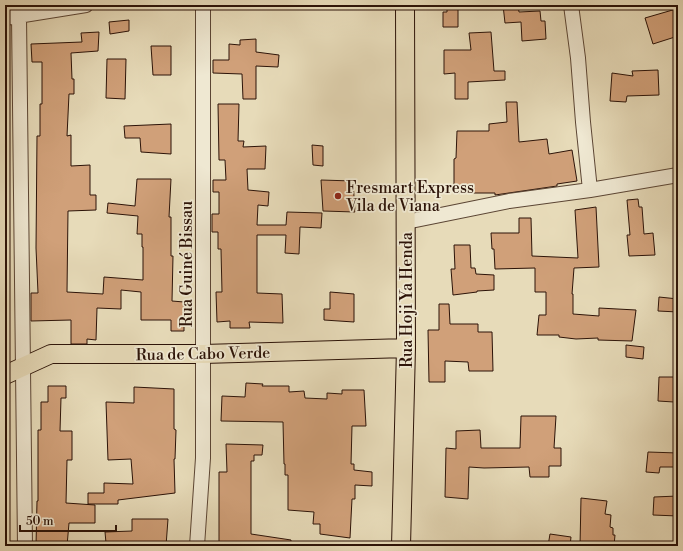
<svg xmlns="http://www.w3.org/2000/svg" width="683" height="551" font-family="'Libre Bodoni',serif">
  <rect width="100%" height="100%" fill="#e7dbb9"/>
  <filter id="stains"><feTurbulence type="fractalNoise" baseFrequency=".005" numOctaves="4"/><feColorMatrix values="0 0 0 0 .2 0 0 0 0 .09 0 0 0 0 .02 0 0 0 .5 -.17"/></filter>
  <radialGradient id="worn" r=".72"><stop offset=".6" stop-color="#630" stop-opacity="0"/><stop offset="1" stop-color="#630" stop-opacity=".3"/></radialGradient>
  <path fill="#d0a079" stroke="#2c1308" d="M447 5H458V27H443V12H447Z
    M503 5H518L519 12 540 11 541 21H545L546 39 522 41 521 22 505 23Z
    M676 9 678 17V36L653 44 645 18Z
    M129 20V31L110 34 109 22Z
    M99 32 98 51 71 53 72 79H74V94H69L67 136 71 135V166L90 165V195H96V210L68 211 67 292 103 294 104 277 143 280V247H142V234H137L138 216 107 213 108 203 135 206 137 179H171L169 217H171V256H173L172 301 184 302V331H171V320H141V292L121 290V309L97 308 96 340 87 339V344H71V320L31 321V293H38L36 248 37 136H40V104H42V62H32L31 44 82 42 81 33Z
    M491 32 494 71H505V80L468 82V99H455V73L444 74V50H471L469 33Z
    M256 39V52L279 55 278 67 256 66V99H243L242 74 213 73V60H229V44L240 45V40Z
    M151 46H171V75H153Z
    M107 59H126L125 99 106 98Z
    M658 70 659 95 627 96 626 102 610 101 612 73 633 76 632 71Z
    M506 102H517L519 142 547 139 549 154 572 150 577 181 557 184V186L495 195V193H454V159L456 158 457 131H489V124L507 122Z
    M218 104H239L238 141H244L243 147 266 146 265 169H247L248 190 269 192 268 206 258 205 257 225H286L287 212 322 213 321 228 300 227 299 254 285 253 286 235H257V293L282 294 283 323 249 322 250 328H230V321L217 322 216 292H222L221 249H218V232H212V214H219V192H213V180H226L225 160H219Z
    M171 124V154L141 152 140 138H125L124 126Z
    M312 145 323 146V166L313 165Z
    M321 180 353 181 355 212 323 211Z
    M638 199 639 207H642L644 234 653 233 655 255 629 256 627 235H630L627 200Z
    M596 207 599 267 574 268 572 294H573V314L599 316V308L636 310 632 341 598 340V338L576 339 559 337V335H537L539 315H546V292H535V268L495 269 494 249H492L491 233H519V218H531L532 256 578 258 575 210Z
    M454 245H470L471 268H475L476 274 494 275V290L477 291V292L453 295 451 269H455Z
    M330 292 354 294V322L324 320V309H330Z
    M659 297 678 299V312L658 311Z
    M439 304H449L450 324H478V332H492L493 371H469L468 362 445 361V382H429L428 330H439Z
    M626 345 644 347 643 359 626 357Z
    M659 377H678V387H675L674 402 658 401Z
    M246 383 263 384 262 386H289V392L304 391 305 398 327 399V393L342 394V390H364L366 426H352L351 464H354V470L372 472V486L355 485V499H352L350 538 320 534V524H313L314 512 288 510V475H285V464H284L283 422 221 421 222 396 245 397Z
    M48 386H66V398H61L60 431H72V460H67L66 503 95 505V523H69L67 546H36L37 501H38V430H41V402H48Z
    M134 387 174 389V429L176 430 175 459H174L175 493 118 500V504H88V493H104V483L133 484 131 459 108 460 106 402 134 403Z
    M521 416H556L554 448H561V466H549V477H530L529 467 484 468 469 467 468 499 445 497 446 448 456 449V431L480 430 481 448H520Z
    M226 444 263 445 262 455H254V461H251V534L291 540V546H219V472H227Z
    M648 452 678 453V467H660L659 473 646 472Z
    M678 496V516L653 515 654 497Z
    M581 498 607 501 605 514 611 515 610 527 613 528V535H615L614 546H580Z
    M132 519H168L166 546H137V542L106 543 105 532 132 531Z
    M550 534 571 537 570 546H548Z"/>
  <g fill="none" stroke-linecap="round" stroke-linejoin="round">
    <g stroke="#5b4534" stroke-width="16">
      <path id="minor" d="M17 5 19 16 25 546
        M571 5 578 58 583 122 590 190
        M5 18 86 5
        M406 222 509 201 590 190 678 175
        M197 546 203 458V5"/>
    </g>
    <g stroke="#2c1308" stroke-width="20">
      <path id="major" d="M5 375 51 354H203L406 348
        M401 546 406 348 405 5"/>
    </g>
    <use href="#minor" stroke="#efe8d2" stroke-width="14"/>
    <use href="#major" stroke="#e7dbb9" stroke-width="18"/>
  </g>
  <circle fill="#8f2418" stroke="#efe8d2" stroke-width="1.5" cx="338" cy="196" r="4"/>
  <g text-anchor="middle" stroke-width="3.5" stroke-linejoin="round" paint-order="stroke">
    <g font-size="16" fill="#2c1308" stroke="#efe8d2" text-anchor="start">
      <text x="346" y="193">Fresmart Express<tspan x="346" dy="18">Vila de Viana</tspan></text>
    </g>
    <g font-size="16" fill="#2c1308" stroke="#efe8d2">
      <text transform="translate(186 264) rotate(-90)" y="6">Rua Guiné Bissau</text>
      <text transform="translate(406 300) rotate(-90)" y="6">Rua Hoji Ya Henda</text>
      <text transform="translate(203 353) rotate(-1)" y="6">Rua de Cabo Verde</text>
    </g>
  </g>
  <rect width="683" height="551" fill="none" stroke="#e7dbb9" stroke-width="20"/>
  <rect x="6" y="6" width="671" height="539" fill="none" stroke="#2c1308" stroke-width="2"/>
  <rect x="10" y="10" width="663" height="531" fill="none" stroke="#2c1308"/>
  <path d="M20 525v6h96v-6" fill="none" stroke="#2c1308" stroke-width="2"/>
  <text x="26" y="525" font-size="12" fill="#2c1308" stroke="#efe8d2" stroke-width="3" paint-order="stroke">50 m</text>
  <rect width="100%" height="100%" filter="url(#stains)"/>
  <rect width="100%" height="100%" fill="url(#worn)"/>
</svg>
